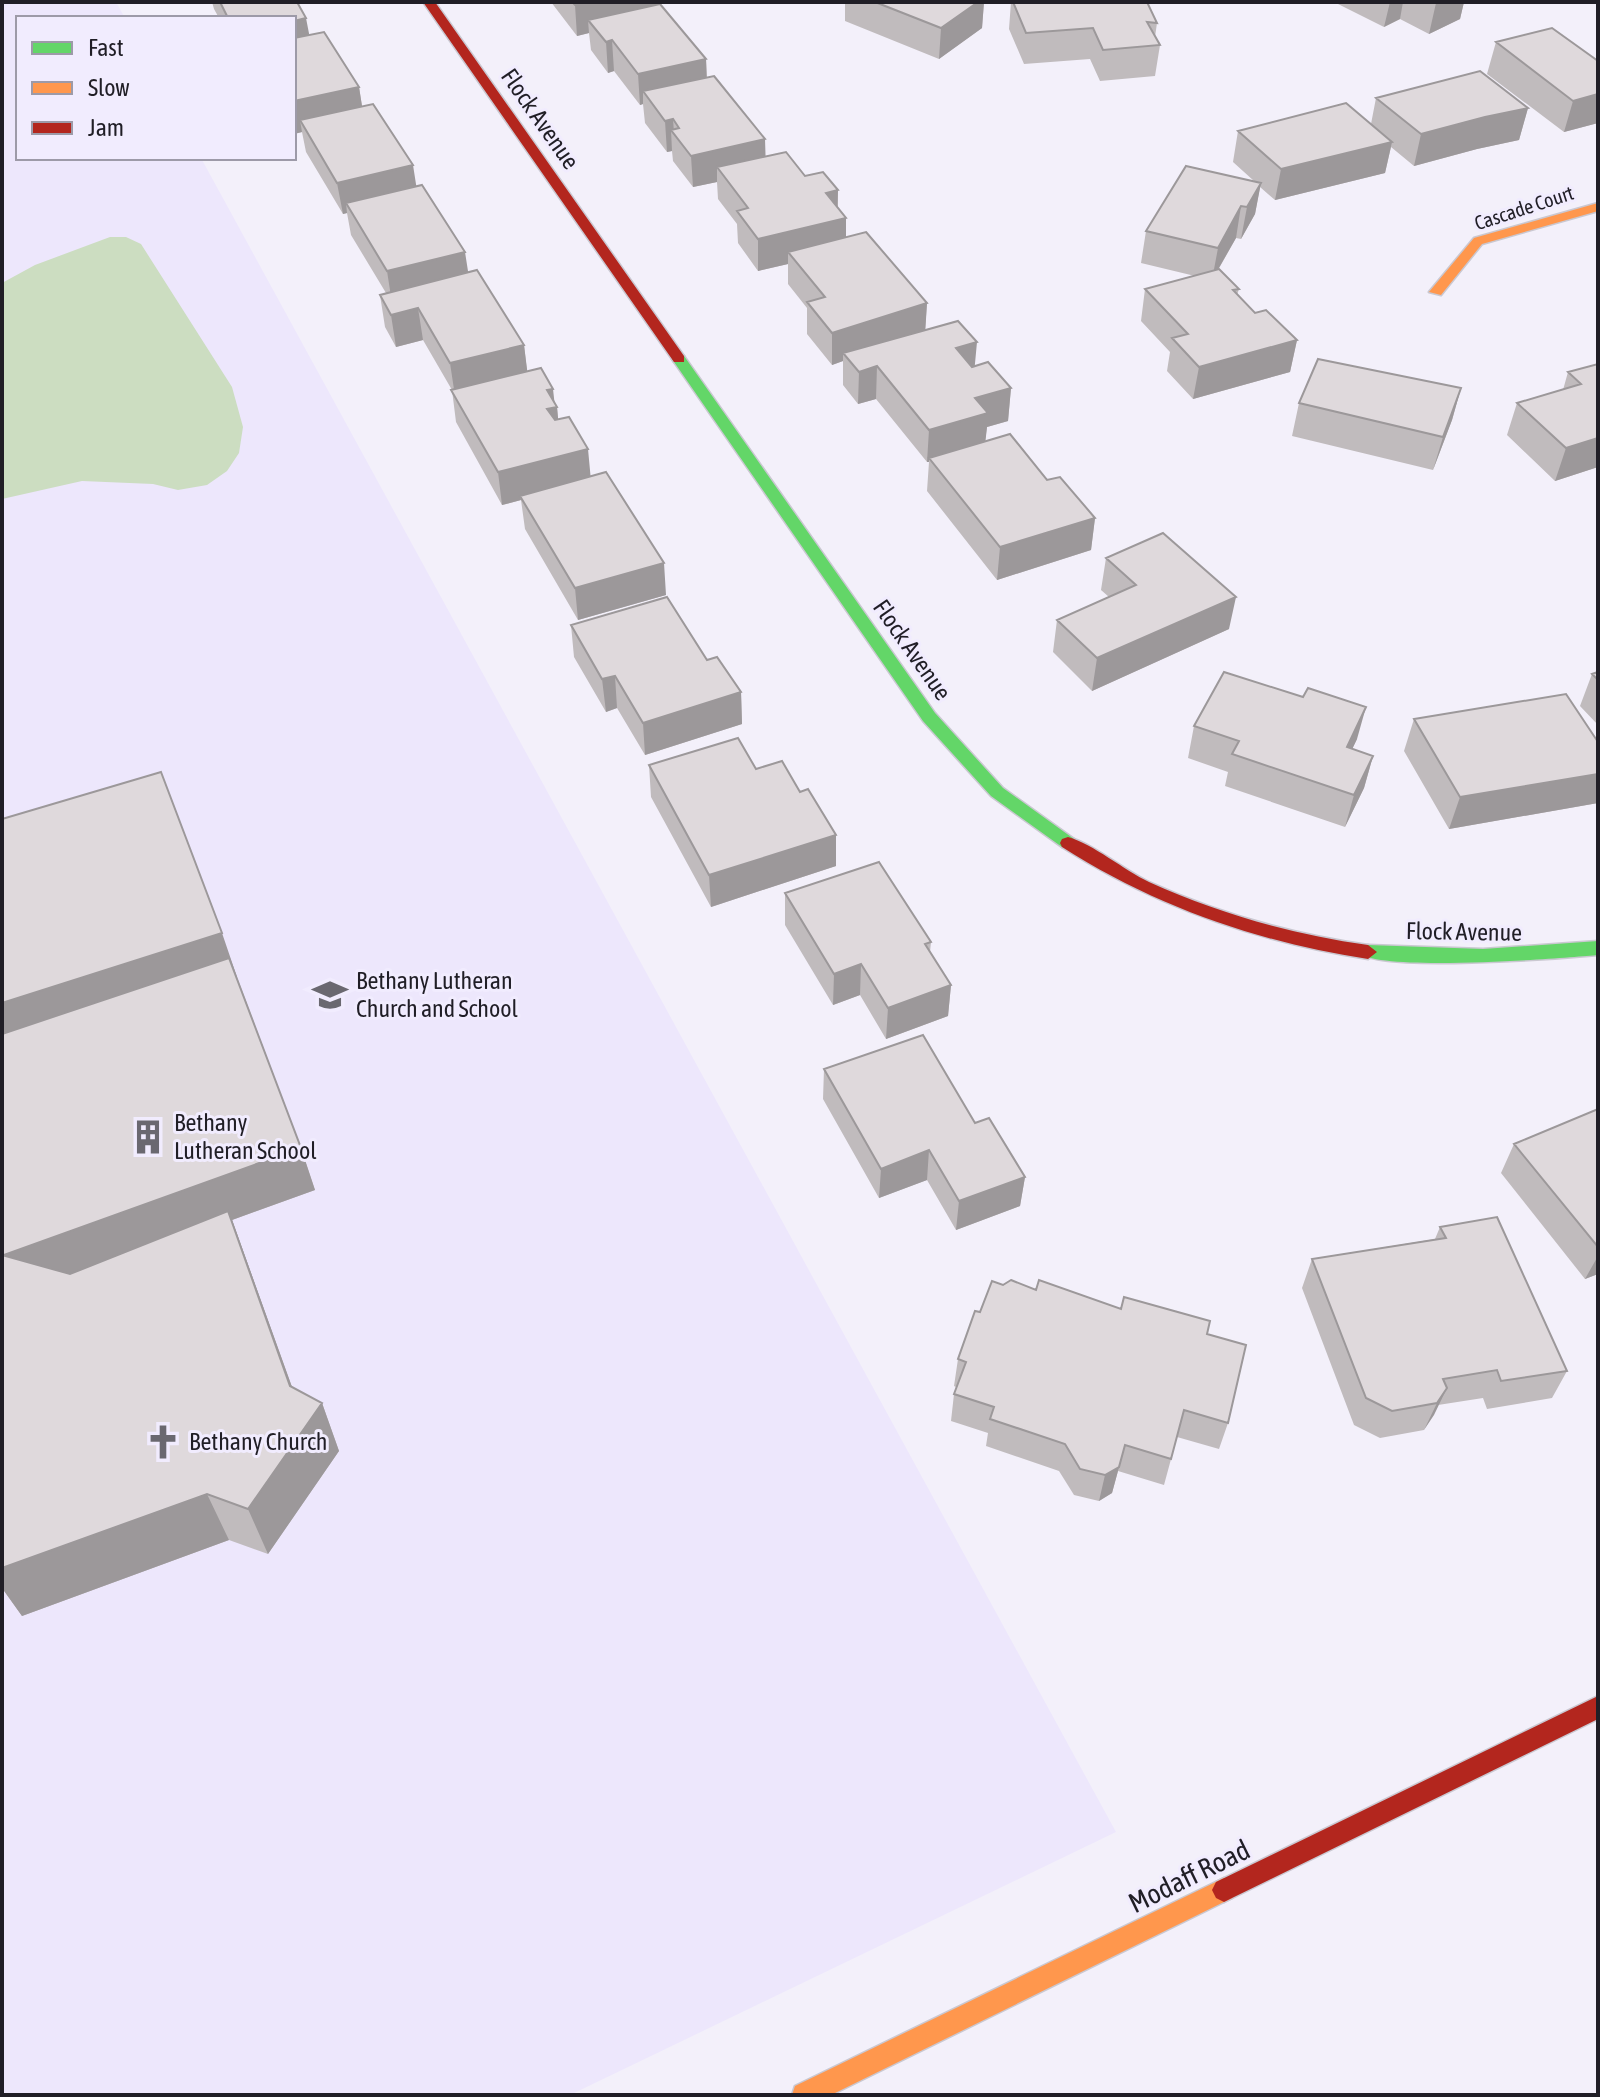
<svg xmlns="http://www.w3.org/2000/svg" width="1600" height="2097" font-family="'Asap Condensed',sans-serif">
  <rect width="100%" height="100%" fill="#f3f0fa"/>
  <path fill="#ede7fc" d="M2 2H116L125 18H18V158H201L1116 1832 570 2095H2Z"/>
  <path fill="#ccddc1" d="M110 237H126L141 244 232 387 243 427 239 453 227 471 207 485 178 490 153 484 82 481 2 499V283L35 265Z"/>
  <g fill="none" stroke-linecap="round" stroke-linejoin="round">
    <g stroke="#cac8d1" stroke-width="3">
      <path id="fast" d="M679 355 684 356 935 713 1003 788 1074 839 1076 843 1074 847H1062L991 796 923 721 672 359Z
        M1598 941V955C1565 958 1374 973 1359 952L1368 945 1483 949Z"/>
    </g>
    <g stroke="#cac8d1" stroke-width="3">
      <path id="slow" d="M1598 203V211L1482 244 1441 295 1429 292 1474 238Z
        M1224 1878 1232 1882 1236 1890 1232 1898 831 2095H792L795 2086Z"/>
    </g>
    <g stroke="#cac8d1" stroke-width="3">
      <path id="jam" d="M423 2H435L684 356V362H674Z
        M1068 837C1093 844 1124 870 1149 882 1220 914 1291 934 1368 945L1377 952 1368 959C1258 942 1156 907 1062 847L1060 843 1062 839Z
        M1598 1696V1719L1232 1898 1224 1902 1216 1898 1212 1890 1216 1882Z"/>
    </g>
    <use href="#fast" fill="#63d668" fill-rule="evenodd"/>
    <use href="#slow" fill="#ff974d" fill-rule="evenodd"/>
    <use href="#jam" fill="#b3261e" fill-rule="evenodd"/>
  </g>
  <path fill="#c0bbbd" d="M212 2H297L309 35 359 87 362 106 416 186 468 272 524 345 527 371 555 404 557 407 558 419 591 477 666 595 578 620 525 529 521 500 502 505 456 422 452 390 423 340 396 347 385 327 380 295 386 293 351 235 347 213 343 214 306 152 302 132 294 134V18H219L214 9Z
    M551 2H656V5L706 59 707 77 765 139V156L805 176 838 190V208L846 237 927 303 925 330 975 366 1011 388 1008 421 987 427 985 441 1047 480 1095 518 1091 550 997 580 927 491 929 462H927L876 399 858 404 843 385V361L832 365 807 334V308L788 284V264L758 271 738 243 737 224 718 199 717 182 693 187 673 161 672 151 667 152 645 123 643 104 640 105 614 71 608 73 591 50 589 33 577 36Z
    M845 2H984L982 28 939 59 845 21Z
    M1011 2H1050L1157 23 1155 37 1160 45 1155 76 1100 81 1090 59 1024 64 1009 29Z
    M1334 2H1464L1460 19 1429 34 1400 19 1384 27Z
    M1496 42 1598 61V123L1564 132 1487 74Z
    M1376 98 1528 108 1519 140 1477 149 1414 166 1391 147 1385 173 1275 200 1260 187 1255 214 1241 239 1236 238 1218 270 1239 289 1237 295 1255 313 1297 340 1290 372 1193 399 1167 371 1170 352 1141 321 1145 289 1195 276 1141 263 1146 231 1254 181 1233 162 1238 131 1371 124Z
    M1598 364V467L1555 481 1507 435 1517 403 1563 390 1568 372Z
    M1461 388 1452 420 1433 470 1292 436 1299 403Z
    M1106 558 1229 629 1092 691 1053 652 1057 620 1109 597 1101 590Z
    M571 625 707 660 741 692 742 724 645 755 617 708 606 712 574 657Z
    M1598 672V725L1580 706 1592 674Z
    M1414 719 1598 742V803L1449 829 1404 751Z
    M1194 726 1357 739 1352 749 1373 756 1364 788 1345 827 1225 786 1228 772 1188 758Z
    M649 765 756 769 836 866 711 907 651 797Z
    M2 819 237 977 301 1148 315 1190 232 1220 292 1387 322 1403 339 1451 268 1554 229 1540 22 1616 2 1588Z
    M785 893 931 942 930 952 951 985 948 1016 886 1039 860 995 833 1005 785 925Z
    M824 1069 975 1123 1025 1177 1020 1206 956 1230 927 1180 879 1198 823 1099Z
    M1598 1109V1274L1585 1279 1501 1173 1514 1144Z
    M1440 1227 1567 1371 1552 1398 1487 1409 1483 1398 1438 1405 1424 1430 1380 1438 1354 1425 1302 1288 1312 1259 1435 1239Z
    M1003 1285 1036 1290 1121 1309 1207 1334 1228 1423 1219 1449 1177 1437 1164 1485 1118 1471 1112 1493 1099 1501 1074 1495 1059 1471 986 1446 988 1433 951 1421 954 1394 956 1387 954 1386 958 1359 980 1312Z"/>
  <path fill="#9c989a" d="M588 2H656L657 18 588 20 589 33 577 36 575 5Z
    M978 2H984L982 28 939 59 941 28Z
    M1390 2H1403L1400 19 1384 27Z
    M1438 2H1464L1460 19 1429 34 1436 3Z
    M306 18 312 49 294 53V21Z
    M612 40 614 71 608 73 606 42Z
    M706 59 707 90 643 91V104L640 105 638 74Z
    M359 87 364 119 300 120 302 132 294 134V101Z
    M1598 94V123L1564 132 1573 101Z
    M1528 108 1519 140 1477 149 1414 166 1421 134 1485 117Z
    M673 119 674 133 671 130 672 151 667 152 665 121Z
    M765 139 766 170 717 167V182L693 187 691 156Z
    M1392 142 1385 173 1275 200 1281 169Z
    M413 165 418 197 346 203 347 213 343 214 337 183Z
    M1261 183 1255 214 1241 239 1247 207Z
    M838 190 837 220 846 218V250L788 252V264L758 271V239L826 193Z
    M1241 206 1236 238 1212 280 1218 248Z
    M465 252 470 284 392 303 387 271Z
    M927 303 925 335 843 353V361L832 365V333Z
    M418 308 423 340 396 347 391 315Z
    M1297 340 1290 372 1193 399 1199 367Z
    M977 342 974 374 956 348Z
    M524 345 528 377 455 396 450 363Z
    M877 366 876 399 858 404 859 372Z
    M1011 388 1008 421 987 427 985 445 929 458V462H927L929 430 975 398Z
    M1461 388 1452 420 1433 470 1443 437Z
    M553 389 555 407H557L560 439 547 409V390Z
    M1598 438V467L1555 481 1566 448Z
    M588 449 591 481 520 496 521 500 502 505 498 472Z
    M1095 518 1091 550 997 580 1000 547Z
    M664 563 666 595 578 620 575 588Z
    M1236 597 1229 629 1092 691 1097 658Z
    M615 676 617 708 606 712 602 679Z
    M741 692 742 724 645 755 643 723Z
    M1366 707 1357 739 1338 779 1347 747Z
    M1373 756 1364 788 1345 827 1354 795Z
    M1598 774V803L1449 829 1460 797Z
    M836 835V866L711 907 709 875Z
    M222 933 237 977 2 1054V1003Z
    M861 964 860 995 833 1005 834 974Z
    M951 985 948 1016 886 1039 888 1008Z
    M301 1148 315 1190 232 1220 306 1426 322 1403 339 1451 268 1554 248 1509 2 1305V1256Z
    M929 1150 927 1180 879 1198 881 1169Z
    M1025 1177 1020 1206 956 1230 959 1201Z
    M1598 1256V1274L1585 1279Z
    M1447 1388 1434 1415 1424 1430 1437 1403Z
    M1125 1445 1112 1493 1099 1501 1105 1475Z
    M207 1494 229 1540 22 1616 2 1588V1568Z"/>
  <path fill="#dfd9dc" stroke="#9c989a" stroke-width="2" d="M220 2H297L306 18 294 21V18H228Z
    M572 2H588L575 5Z
    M875 2H978L941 28Z
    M1013 2H1147L1157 23 1147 22 1160 45 1103 50 1093 28 1026 33Z
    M660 4 706 59 638 74 612 40 606 42 588 20Z
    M1552 28 1598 61V94L1573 101 1496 42Z
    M324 32 359 87 294 101V38Z
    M1480 71 1528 108 1485 117 1421 134 1376 98Z
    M714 76 765 139 691 156 671 130 679 128 673 119 665 121 643 91Z
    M1346 103 1392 142 1281 169 1238 131Z
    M373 104 413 165 337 183 300 120Z
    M786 152 805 176 823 172 838 190 826 193 846 218 758 239 737 211 748 208 717 167Z
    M1186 166 1261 183 1247 207 1241 206 1218 248 1146 231Z
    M422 185 465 252 387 271 346 203Z
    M866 232 927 303 832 333 807 302 825 297 788 252Z
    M1219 269 1239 289 1233 290 1255 313 1266 310 1297 340 1199 367 1172 338 1188 334 1145 289Z
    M477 270 524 345 450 363 418 308 391 315 380 295Z
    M958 321 977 342 956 348 972 367 988 362 1011 388 975 398 988 413 929 430 877 366 859 372 843 353Z
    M1318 359 1461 388 1443 437 1299 403Z
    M1598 364V438L1566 448 1517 403 1581 384 1568 372Z
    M541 368 553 389 547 390 557 407 547 409 555 420 569 417 588 449 498 472 451 390Z
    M1010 434 1047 480 1060 477 1095 518 1000 547 929 458Z
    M606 472 664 563 575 588 520 496Z
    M1163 533 1236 597 1097 658 1057 620 1136 585 1106 558Z
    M667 597 707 660 717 657 741 692 643 723 615 676 602 679 571 625Z
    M1224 672 1303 697 1308 688 1366 707 1347 747 1373 756 1354 795 1232 754 1239 741 1194 726Z
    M1598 672V680L1592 674Z
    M1566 694 1598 742V774L1460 797 1414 719Z
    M738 738 756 769 782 761 800 792 808 789 836 835 709 875 649 765Z
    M161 772 222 933 2 1003V819Z
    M879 862 931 942 925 944 951 985 888 1008 861 964 834 974 785 893Z
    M229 958 301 1148 4 1255H2V1034Z
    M923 1035 975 1123 989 1118 1025 1177 959 1201 929 1150 881 1169 824 1069Z
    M1598 1109V1247L1514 1144Z
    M228 1211 290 1386 322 1403 248 1509 207 1494 2 1568V1255L70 1274Z
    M1497 1217 1567 1371 1501 1381 1497 1370 1443 1379 1447 1388 1437 1403 1392 1411 1366 1398 1312 1259 1446 1238 1440 1227Z
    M1011 1280 1036 1290 1039 1280 1121 1309 1124 1297 1210 1321 1207 1334 1246 1345 1228 1423 1184 1410 1171 1459 1125 1445 1119 1467 1105 1475 1080 1469 1065 1444 990 1419 994 1407 954 1394 966 1362 958 1359 975 1311 980 1312 992 1281 1003 1285Z"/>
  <defs>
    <g id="school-bare" transform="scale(2.76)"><path d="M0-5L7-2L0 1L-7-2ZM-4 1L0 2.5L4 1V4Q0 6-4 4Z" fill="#6a6870" stroke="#f1ecfe" stroke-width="2.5" paint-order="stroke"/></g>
    <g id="building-bare" transform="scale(2.76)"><path d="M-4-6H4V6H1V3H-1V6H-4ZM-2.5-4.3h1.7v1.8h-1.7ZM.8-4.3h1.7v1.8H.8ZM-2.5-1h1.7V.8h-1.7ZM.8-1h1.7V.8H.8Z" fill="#6a6870" stroke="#f1ecfe" stroke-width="2.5" paint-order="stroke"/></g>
    <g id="church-bare" transform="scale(2.76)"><path d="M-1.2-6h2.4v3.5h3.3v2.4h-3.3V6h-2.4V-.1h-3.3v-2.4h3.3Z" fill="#6a6870" stroke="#f1ecfe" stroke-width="2.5" paint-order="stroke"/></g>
  </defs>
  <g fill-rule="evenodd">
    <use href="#school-bare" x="330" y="995"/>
    <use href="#building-bare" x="148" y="1137"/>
    <use href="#church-bare" x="163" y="1442"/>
  </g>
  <g text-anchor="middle" stroke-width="6" stroke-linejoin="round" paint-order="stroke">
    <g font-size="20" fill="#201e26" stroke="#f1ecfe">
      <text transform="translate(1524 208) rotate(-18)" y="7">Cascade Court</text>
    </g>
    <g font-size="24" fill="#201e26" stroke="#f1ecfe">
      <text transform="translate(540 119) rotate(55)" y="8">Flock Avenue</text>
      <text transform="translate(912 650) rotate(55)" y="8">Flock Avenue</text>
      <text transform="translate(1464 932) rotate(1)" y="8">Flock Avenue</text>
    </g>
    <g font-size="24" fill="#201e26" stroke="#f1ecfe" text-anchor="start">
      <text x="356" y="989">Bethany Lutheran<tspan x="356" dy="28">Church and School</tspan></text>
      <text x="174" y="1131">Bethany<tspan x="174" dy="28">Lutheran School</tspan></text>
      <text x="189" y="1450">Bethany Church</text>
    </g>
    <g font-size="28" fill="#201e26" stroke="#f1ecfe">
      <text transform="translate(1189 1876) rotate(-26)" y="10">Modaff Road</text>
    </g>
  </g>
  <rect width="1600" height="2097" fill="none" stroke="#201e26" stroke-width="8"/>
  <rect x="16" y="16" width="280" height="144" fill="#f1ecfe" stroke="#9d9aa8" stroke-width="2"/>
  <rect x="32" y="42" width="40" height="12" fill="#63d668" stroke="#9d9aa8" stroke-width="2"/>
  <text x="88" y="56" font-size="24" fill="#201e26">Fast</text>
  <rect x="32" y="82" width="40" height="12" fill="#ff974d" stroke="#9d9aa8" stroke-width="2"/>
  <text x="88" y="96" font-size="24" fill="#201e26">Slow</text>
  <rect x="32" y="122" width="40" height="12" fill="#b3261e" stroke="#9d9aa8" stroke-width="2"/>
  <text x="88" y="136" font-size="24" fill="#201e26">Jam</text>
</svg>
